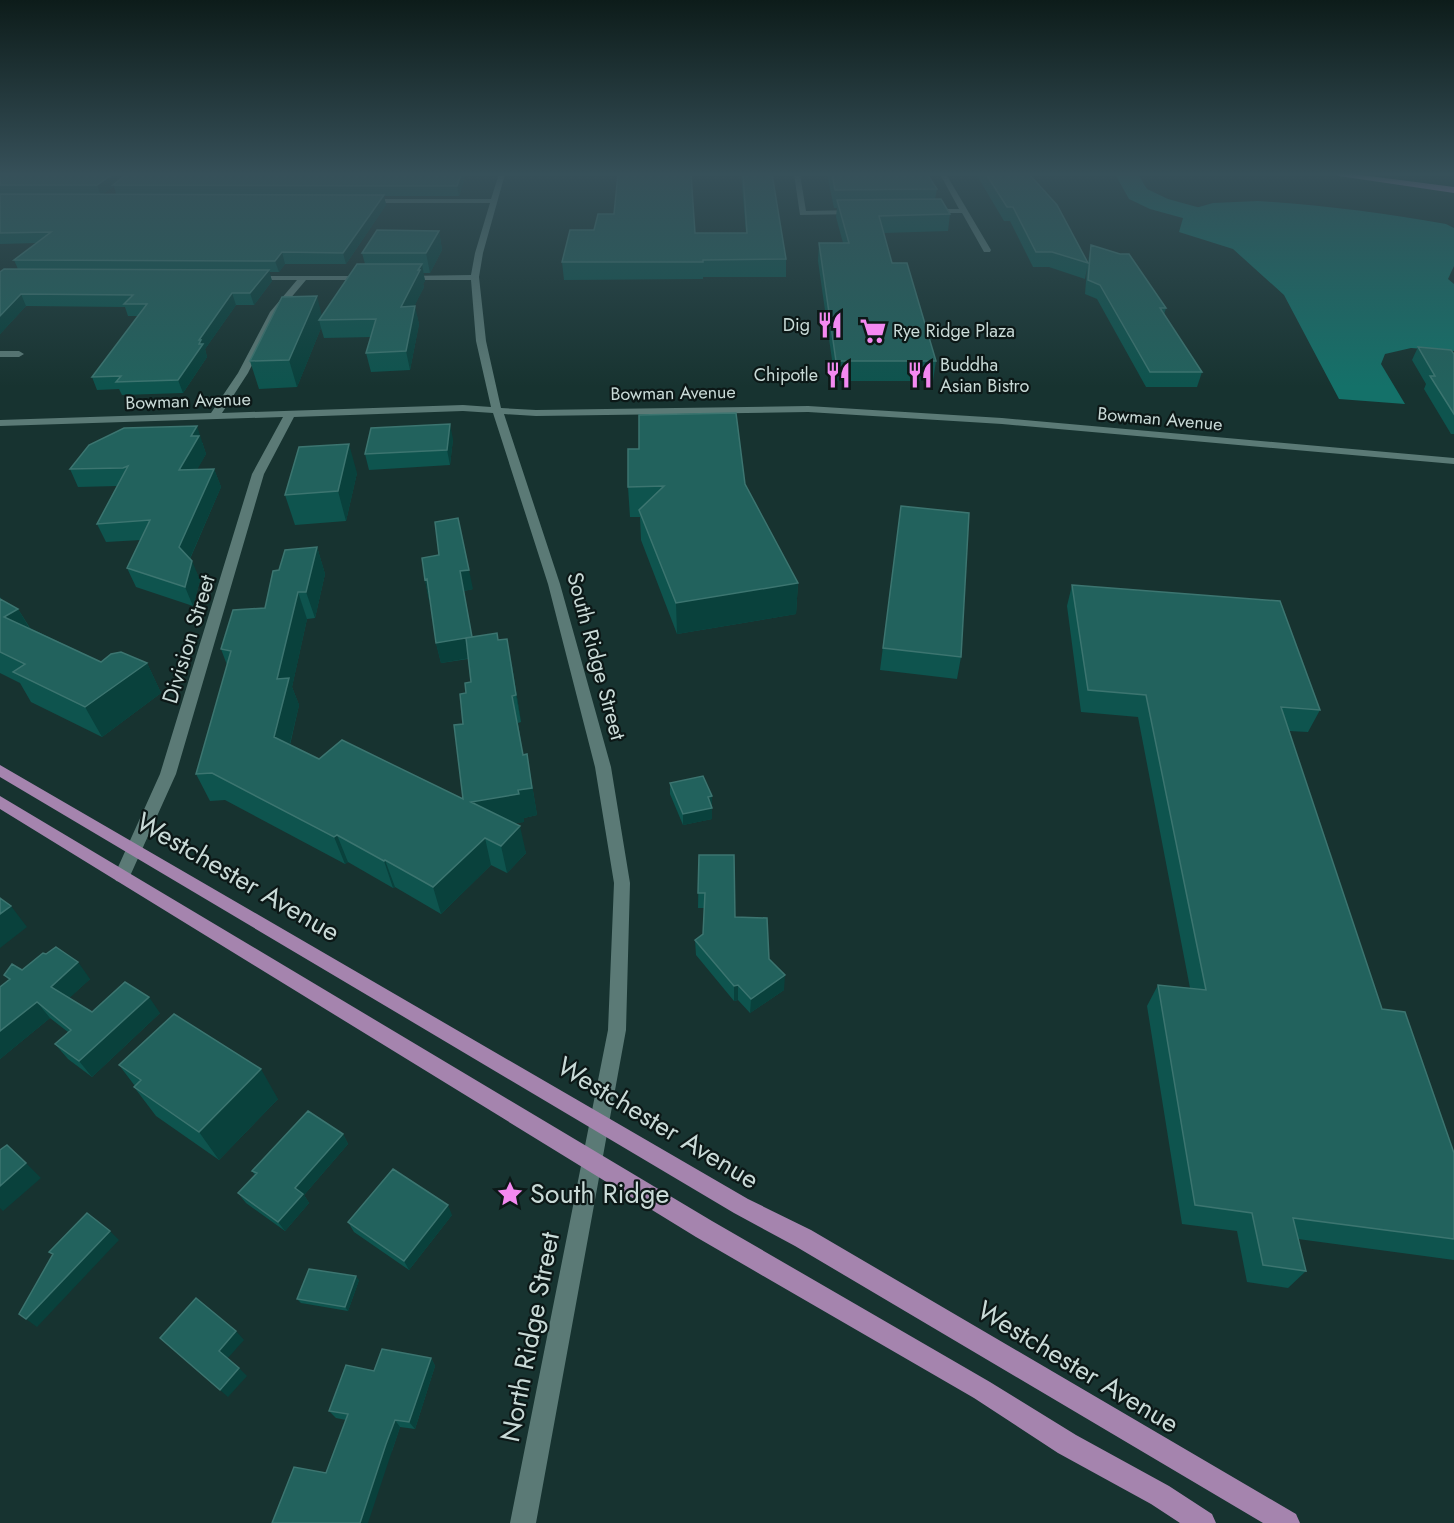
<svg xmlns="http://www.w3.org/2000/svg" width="1454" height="1523" font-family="Jost,sans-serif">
  <rect width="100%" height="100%" fill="#173330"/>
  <path fill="#147169" d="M1258 201C1322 205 1384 213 1446 224L1454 228V266L1448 279 1454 284V351L1411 348 1385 354 1381 364 1405 404 1339 399 1284 295 1233 249 1179 232 1185 211 1213 203Z"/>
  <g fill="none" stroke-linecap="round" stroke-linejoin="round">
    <path fill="#147169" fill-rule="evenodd" d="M1115 174H1138L1147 189 1168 199 1208 210 1258 233 1262 239 1258 245 1249 247 1240 245 1190 220 1150 209 1129 199Z"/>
    <path fill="#5b7a76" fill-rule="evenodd" d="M499 174H505L483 253 479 277 486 341 501 408 536 410 808 406 1002 418 1454 458V464L1002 424 808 412 536 416 504 414 560 584 611 767 630 883 626 1030 536 1523H510L608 1030 614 883 595 767 548 584 493 413 463 411 294 417 264 474 176 774 130 876 128 881 122 882 116 881 114 876 160 774 252 474 283 417 0 426V420L211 413 238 373 270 312 297 280H248V276H368L372 278 368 280H306L278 313 248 373 222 413 463 405 491 407 476 341 471 280H404L400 278 404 276 471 275 475 253 490 203H367L363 201 367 199H491Z
      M794 174H800L806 211 856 210 860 212 856 214 800 215Z
      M940 174H946L991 250 990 252H984L962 213H928L924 211 928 209H959Z
      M0 351H19L24 354 19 357H0Z"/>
    <path fill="#a584ae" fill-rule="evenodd" d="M0 765 748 1199 811 1230 1296 1514 1300 1523H1263L795 1246 734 1213 0 777Z
      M0 796 712 1221 990 1382 1076 1435 1169 1486 1212 1514 1216 1523H1180L1151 1504 1058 1453 974 1398 696 1237 0 809Z"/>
    <path fill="#d68ad3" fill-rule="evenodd" d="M1335 174H1354L1454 187V193L1339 176Z"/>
  </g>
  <path fill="#0e544e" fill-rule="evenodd" d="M0 174H466L459 196H384L386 205 346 264H285L279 272H269L272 281 254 305H236L205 349 207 357 183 393 122 395 119 389 97 390 92 377 138 316H128L125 307 26 306 0 334V272L18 269 14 260 37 243 0 244ZM114 186 116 194H103Z
    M741 174H772L786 259V277H703V279L564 280 562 262 695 233H746Z
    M827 174H927L937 189 935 199 950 214 948 231 883 233 892 263 936 361 933 381H835L818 261 819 243H843L836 217 837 208H834Z
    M976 174H1016L1088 262 1091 245 1166 308 1164 315 1202 372 1197 387H1146L1097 299 1085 294 1087 268 1085 279 1049 267H1033L1010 221H1004Z
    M439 231 442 250 430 273H423L425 281 423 284 424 287 414 306 419 324 410 370 371 372 366 353 371 337 324 338 321 328 297 387 259 389 250 361 322 316 365 264 362 253Z
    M1418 347 1454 354V434H1451L1424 389 1426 384 1412 360Z
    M453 439 450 465 369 470 365 454Z
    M203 443V445L206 454 197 469H214L221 487 190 559 200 580 193 606 136 587 127 568 141 540 106 542 97 524 117 486 78 487 70 469Z
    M357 473 346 521 295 525 285 495Z
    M745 484 798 583 796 614 677 634 641 540 640 517H630L628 487Z
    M901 506 961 657 957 679 880 670Z
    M317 547 325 574 315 618 307 619 292 687 299 705 290 745 319 759 463 799V724L466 693 471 682 468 659 441 663 436 643 430 599 429 600 425 580 473 589 464 591 472 637 498 640 512 666 521 722 518 723 523 755 527 754 537 815 524 818V822L515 823 526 853 507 873 491 865 441 914 395 887 393 888 348 862 345 864 225 800 210 801 196 774 227 665 221 649 265 608 279 570Z
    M1072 585 1320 710 1308 732 1289 731 1382 1009 1454 1153V1260L1298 1239 1306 1271 1288 1288 1247 1282 1237 1231 1182 1224 1147 1006 1158 985 1190 988 1138 717 1081 712 1067 606Z
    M0 597 2 600 18 609 30 628 101 662 147 663 161 693 102 737 31 702 20 683 0 673Z
    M670 783 712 796V819L683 825 670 794Z
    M699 855 735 917 769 959 784 990 750 1013 738 1000 734 1001 696 955 695 940 703 934 704 908H698Z
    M22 970 90 979 69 998 92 1012 160 1013 92 1077 68 1059 55 1044 68 1032 50 1018 0 1059V987L9 980 4 975Z
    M119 1065 278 1099 219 1160 156 1116 134 1087 135 1086Z
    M343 1134 348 1144 304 1195 309 1203 285 1231 246 1203 238 1193 255 1175 252 1171Z
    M452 1215 409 1270 354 1232 348 1222Z
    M359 1280 348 1311 301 1303 297 1299Z
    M431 1358 435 1366 415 1429 400 1427 392 1451 326 1473 346 1420 336 1418 329 1411 374 1371Z"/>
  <path fill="#09413c" d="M113 174H130L101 196 97 185Z
    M461 174H466L459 196 457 186Z
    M384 195 386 205 346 264 343 253Z
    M439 231 442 250 430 273 426 253Z
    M282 252 285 264 279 272 275 261Z
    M422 264 425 281 423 284 424 287 405 325 401 307Z
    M269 270 272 281 254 305 250 293Z
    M232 293 236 305 205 349 207 357 183 393 178 380 199 340Z
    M21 294 26 306 0 334V316Z
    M317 296 323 320H319L321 328 297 387 289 360Z
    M415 306 419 324 410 370 406 351Z
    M450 424 453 439 450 465 447 450Z
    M197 426 206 454 187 488 179 470 191 436Z
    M349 444 357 473 346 521 338 491Z
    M214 469 221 487 187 565 179 547Z
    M317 547 325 574 315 618 306 592Z
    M192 561 200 580 193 606 185 587Z
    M469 570 473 589 464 591 476 657 441 663 436 643 460 571Z
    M427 579 432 599 429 600 425 580Z
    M798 583 796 614 677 634 676 603Z
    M298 592 307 619 292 687 299 705 285 764 274 737 277 679Z
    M0 597 10 614 18 609 36 639 0 619Z
    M507 639 512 666 521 722 516 695Z
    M147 663 161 693 102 737 85 707Z
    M527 754 537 815 524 818V822L477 829 471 802 518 790Z
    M712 796V819L683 825V814L708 797Z
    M520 826 526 853 507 873 501 846Z
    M337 835 348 862 345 864 334 837Z
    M485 838 491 865 441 914 433 887Z
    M385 860 395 887 393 888 384 861Z
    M11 906 27 927 0 948V914Z
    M78 962 90 979 64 1003 51 987Z
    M785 975 784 990 750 1013 751 999Z
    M738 985V1000L734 1001V986Z
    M149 997 160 1013 92 1077 79 1061Z
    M37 1002 50 1018 0 1059V1031Z
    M261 1069 278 1099 219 1160 199 1132Z
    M343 1134 348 1144 304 1195 309 1203 285 1231 278 1222 295 1188Z
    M26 1163 41 1178 3 1211 0 1208V1186Z
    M448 1205 452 1215 409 1270 404 1261Z
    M110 1231 119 1240 37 1327 26 1319Z
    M356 1276 359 1280 348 1311 345 1307Z
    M236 1331 244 1340 227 1359 219 1351Z
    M431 1358 435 1366 415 1429 409 1422Z
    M239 1368 247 1376 228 1397 220 1390Z
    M395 1420 400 1427 368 1523H360L386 1444Z"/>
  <path fill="#22625d" stroke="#3c7570" stroke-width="1.5" d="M0 174H113L97 185H0Z
    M127 174H461L457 186 113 185Z
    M618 174H691L695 233H747L743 174H772L786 259 703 260V262H562L570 230H594L598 214H614Z
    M832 174H927L937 189 835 190Z
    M986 174 1030 175 1057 205 1088 263 1052 252H1036L1013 207H1007Z
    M0 194 384 195 343 253 282 252 275 261 14 260 51 232 0 233Z
    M941 199 950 214 879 216 892 263H907L936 361H836L819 243H849L837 200Z
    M377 230 439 231 426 253H362Z
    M1091 245 1120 254H1129L1166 308H1160L1202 372H1150L1100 285 1088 280Z
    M357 264H422L418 270H420L401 307 415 306 406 351 366 353 376 319 319 320Z
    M4 269 269 270 250 293H232L199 340H201L199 344H203L178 380 116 382 121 376 92 377 147 304H124L133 295 21 294 0 316V272Z
    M317 296 289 360 250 361 282 297Z
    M1418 347 1451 350 1454 354V414L1430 376H1435Z
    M736 413 745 484 798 583 676 603 639 510 664 486 628 487V449H639V415Z
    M450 424 447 450 365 454 371 428Z
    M197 426 191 436H199L179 470 214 469 179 547 192 561 185 587 127 568 150 520 97 524 128 466 123 468 70 469 89 445 124 428Z
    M349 444 338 491 285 495 299 447Z
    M901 506 969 513 961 657 883 648Z
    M458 518 469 570 460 571 472 637 436 643 427 579 425 580 422 558 439 555 435 522Z
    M317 547 306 592H298L277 679 289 678 274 737 319 759 342 740 463 799 454 725 463 724 460 694 466 693 465 683 471 682 466 638 497 633 498 640 507 639 516 695 512 696 523 755 527 754 532 788 518 790 519 794 471 802 520 826 501 846 485 838 433 887 385 860 384 861 337 835 334 837 212 773 196 774 231 651 221 649 233 610 265 608 273 571 279 570 285 550Z
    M1072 585 1280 601 1320 710 1281 707 1382 1009 1405 1012 1454 1153V1239L1293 1218 1306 1271 1263 1265 1252 1213 1195 1205 1158 985 1206 990 1146 695 1088 690Z
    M0 599 18 609 4 617 101 662 111 654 121 652 147 663 85 707 13 672 25 664 0 652Z
    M703 776 712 796 708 797 712 808 683 814 670 783Z
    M699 855H734L735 917 767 918 769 959 785 975 751 999 738 985 734 986 695 940 703 934 705 893H698Z
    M0 898 11 906 0 914Z
    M56 947 78 962 51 987 92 1012 125 982 149 997 79 1061 55 1044 71 1030 37 1002 0 1031V987L10 979 4 975 12 964 22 970 43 953 46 954Z
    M174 1014 261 1069 199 1132 134 1087 141 1080 119 1065Z
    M308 1111 343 1134 295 1188 303 1194 278 1222 238 1193 257 1173 252 1171Z
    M7 1145 26 1163 0 1186V1150Z
    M393 1169 448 1205 404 1261 348 1222Z
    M87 1213 110 1231 26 1319 19 1314 53 1254 49 1252Z
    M309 1269 356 1276 345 1307 297 1299Z
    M196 1298 236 1331 219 1351 239 1368 220 1390 160 1338Z
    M382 1349 431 1358 409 1422 395 1420 386 1444 360 1523H272L294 1467 326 1473 348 1414 329 1411 346 1365 374 1371Z"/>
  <linearGradient id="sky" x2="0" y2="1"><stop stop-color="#0d1c1a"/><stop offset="0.45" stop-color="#365059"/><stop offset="1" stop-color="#365059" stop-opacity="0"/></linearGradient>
  <rect width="1454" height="387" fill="url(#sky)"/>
  <defs>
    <g id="restaurant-bare" transform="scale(2.07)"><path d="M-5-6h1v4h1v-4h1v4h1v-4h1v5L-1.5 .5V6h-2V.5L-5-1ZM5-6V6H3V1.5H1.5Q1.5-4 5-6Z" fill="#f489f1" stroke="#0c1817" stroke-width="2.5" paint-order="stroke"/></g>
    <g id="supermarket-bare" transform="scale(2.07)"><path d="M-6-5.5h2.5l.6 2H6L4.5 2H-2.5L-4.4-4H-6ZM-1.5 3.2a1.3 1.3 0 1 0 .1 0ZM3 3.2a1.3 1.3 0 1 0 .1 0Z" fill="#f489f1" stroke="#0c1817" stroke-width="2.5" paint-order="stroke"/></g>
    <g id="sight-bare" transform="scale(2.07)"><path d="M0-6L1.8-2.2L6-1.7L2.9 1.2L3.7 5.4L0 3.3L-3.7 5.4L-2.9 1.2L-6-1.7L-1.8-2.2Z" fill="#f489f1" stroke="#0c1817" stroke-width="2.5" paint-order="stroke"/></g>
  </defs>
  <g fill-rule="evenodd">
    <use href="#restaurant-bare" x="830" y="325"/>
    <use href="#supermarket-bare" x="873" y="331"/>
    <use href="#restaurant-bare" x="838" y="375"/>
    <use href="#restaurant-bare" x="920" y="375"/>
    <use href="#sight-bare" x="510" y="1194"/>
  </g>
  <g text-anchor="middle" stroke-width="4.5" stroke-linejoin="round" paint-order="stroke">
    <g font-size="18" fill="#c9dad7" stroke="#0c1817" text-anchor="end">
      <text x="810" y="331">Dig</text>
      <text x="893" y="337" text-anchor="start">Rye Ridge Plaza</text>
      <text x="940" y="371" text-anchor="start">Buddha<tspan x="940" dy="21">Asian Bistro</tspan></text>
      <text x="818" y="381">Chipotle</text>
    </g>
    <g font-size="18" fill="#c9dad7" stroke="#0c1817">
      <text transform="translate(673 393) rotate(-1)" y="6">Bowman Avenue</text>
      <text transform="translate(188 401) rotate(-2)" y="6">Bowman Avenue</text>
      <text transform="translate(1160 419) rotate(5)" y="6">Bowman Avenue</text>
    </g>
    <g font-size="22" fill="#c9dad7" stroke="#0c1817">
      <text transform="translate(188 639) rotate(-73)" y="8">Division Street</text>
      <text transform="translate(597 656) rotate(75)" y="8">South Ridge Street</text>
    </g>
    <g font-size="27" fill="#c9dad7" stroke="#0c1817">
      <text transform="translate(238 877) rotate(30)" y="9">Westchester Avenue</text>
      <text transform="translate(658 1123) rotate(31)" y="9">Westchester Avenue</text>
      <text transform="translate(530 1337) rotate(-79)" y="9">North Ridge Street</text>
      <text transform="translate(1078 1367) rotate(31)" y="9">Westchester Avenue</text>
    </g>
    <g font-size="27" fill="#c9dad7" stroke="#0c1817" text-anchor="start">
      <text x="530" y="1203">South Ridge</text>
    </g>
  </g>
</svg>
